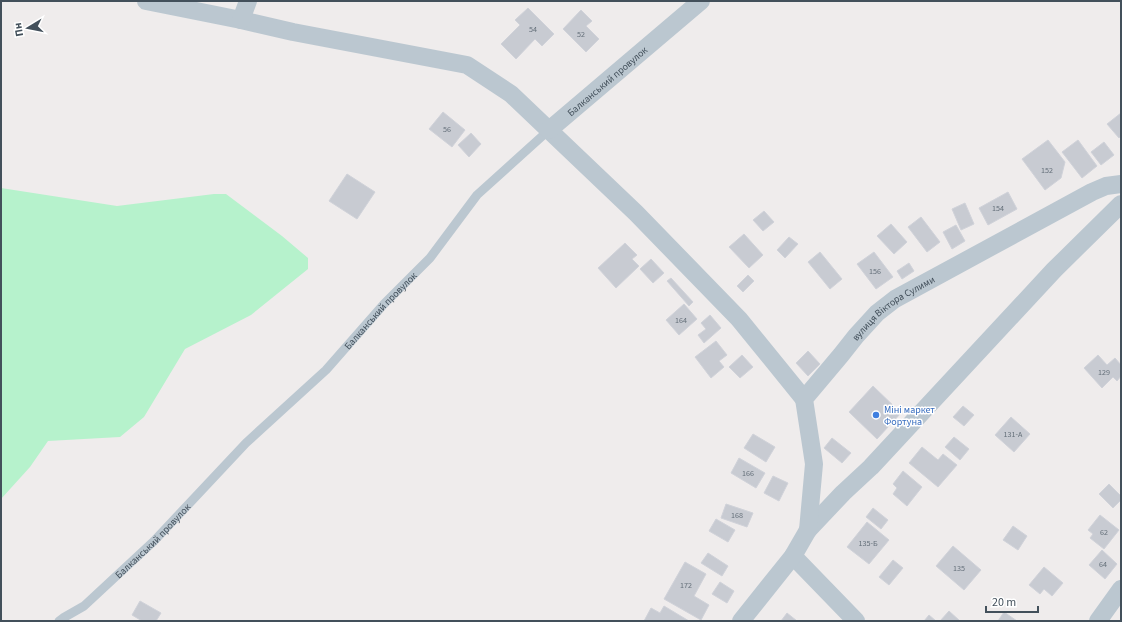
<svg xmlns="http://www.w3.org/2000/svg" width="1122" height="622" font-family="'Source Sans 3',sans-serif">
  <rect width="100%" height="100%" fill="#efecec"/>
  <path fill="#b6f2cc" d="M1 188 117 206 214 194H226L282 236 308 258V269L251 315 185 349 144 417 120 437 48 441 30 467 1 499Z"/>
  <path fill="#c8cbd2" stroke="#d0d2d9" d="M528 8 554 34 542 46 535 39 516 59 501 44 520 25 515 20Z
    M581 10 592 21 586 26 599 39 586 52 563 29Z
    M443 112 465 130 452 147 429 129Z
    M1121 113V136L1119 138 1107 124Z
    M471 133 481 144 469 157 458 145Z
    M1048 140 1065 162 1061 178 1045 190 1022 159Z
    M1078 140 1097 166 1082 178 1062 152Z
    M1104 142 1114 155 1101 165 1091 152Z
    M347 174 375 192 357 219 329 201Z
    M1008 192 1017 209 988 225 979 208Z
    M965 203 974 224 961 230 952 209Z
    M764 211 774 222 763 231 753 220Z
    M921 217 940 242 927 252 908 227Z
    M891 224 907 242 894 254 877 236Z
    M956 225 965 241 952 249 943 232Z
    M744 234 763 255 749 268 729 247Z
    M789 237 798 244 785 258 777 250Z
    M625 243 637 255 632 259 639 266 616 288 598 268Z
    M820 252 842 279 830 289 808 262Z
    M874 252 893 277 876 289 857 264Z
    M651 259 664 273 653 283 640 269Z
    M909 263 914 271 902 279 897 271Z
    M748 275 754 281 743 292 737 286Z
    M671 278 693 302 689 306 667 281Z
    M684 304 697 319 679 335 666 320Z
    M710 315 721 328 704 343 698 335 706 329 701 323Z
    M716 341 727 355 719 361 724 367 711 378 695 357Z
    M808 351 820 364 808 376 796 363Z
    M742 355 753 367 740 378 729 367Z
    M1098 355 1107 365 1115 358 1121 365V376L1117 381 1113 377 1102 388 1084 368Z
    M873 386 901 413 877 439 849 412Z
    M963 406 974 415 964 426 953 417Z
    M1011 417 1030 434 1014 452 995 435Z
    M753 434 775 447 766 462 744 448Z
    M954 437 969 449 960 460 945 447Z
    M832 438 851 453 842 463 824 448Z
    M922 447 938 460 943 454 957 465 938 487 909 463Z
    M739 458 765 473 756 488 731 473Z
    M903 471 922 487 907 506 893 494 897 488 893 484Z
    M773 476 788 483 779 501 764 493Z
    M1109 484 1121 496V500L1113 508 1099 494Z
    M726 504 753 513 747 527 721 518Z
    M873 508 888 520 881 529 866 517Z
    M1100 515 1119 530 1104 549 1090 538 1093 534 1088 530Z
    M716 519 735 530 728 542 709 531Z
    M867 522 889 540 869 564 847 547Z
    M1013 526 1027 536 1018 550 1003 540Z
    M953 546 981 570 964 590 936 566Z
    M1102 550 1117 564 1105 579 1089 565Z
    M708 553 728 566 722 576 701 563Z
    M893 560 903 568 889 585 879 577Z
    M685 562 706 574 694 596 709 605 701 620 664 599Z
    M1044 567 1063 583 1052 596 1044 589 1040 594 1029 585Z
    M720 582 734 591 727 603 712 594Z
    M140 601 161 613 156 621H142L132 615Z
    M664 606 689 621H644L651 608 660 613Z
    M949 611 960 621H940Z
    M1004 612 1017 621H998Z
    M787 613 797 621H781Z
    M929 615 936 621H924Z"/>
  <g fill="none" stroke-linecap="round" stroke-linejoin="round">
    <path stroke="#bbc7d0" stroke-width="9" id="s1" d="M59 621 63 618 84 606 154 541 246 443 326 370 384 304 430 258 477 195 549 130"/>
    <g stroke="#bbc7d0" stroke-width="18">
      <path d="M146 1 241 20 293 32 467 65 511 94 636 213 739 319 804 399"/>
      <path d="M241 20 248 1"/>
      <path id="s2" d="M549 130 701 1"/>
      <path d="M808 530 843 493 871 467 1054 270 1121 204"/>
      <path d="M793 556 856 621"/>
      <path id="s3" d="M741 621 793 556 808 530 814 464 804 399 841 355 856 336 877 313 895 299 1092 192 1106 186 1121 184"/>
      <path d="M1098 621 1121 589"/>
    </g>
  </g>
  <circle fill="#3f7fe0" stroke="#fff" stroke-width="1.5" cx="876" cy="415" r="4"/>
  <g text-anchor="middle" stroke-width="3" stroke-linejoin="round" paint-order="stroke">
    <g font-size="8" fill="#646f79">
      <text x="533" y="32">54</text>
      <text x="581" y="37">52</text>
      <text x="447" y="132">56</text>
      <text x="1047" y="173">152</text>
      <text x="998" y="211">154</text>
      <text x="875" y="274">156</text>
      <text x="681" y="323">164</text>
      <text x="1104" y="375">129</text>
      <text x="1013" y="437">131-А</text>
      <text x="748" y="476">166</text>
      <text x="737" y="518">168</text>
      <text x="1104" y="535">62</text>
      <text x="868" y="546">135-Б</text>
      <text x="1103" y="567">64</text>
      <text x="959" y="571">135</text>
      <text x="686" y="588">172</text>
    </g>
    <g font-size="10" fill="#43505b" stroke="#fff">
      <text dy="4" stroke="none"><textPath href="#s2" startOffset="76">Балканський провулок</textPath></text>
      <text dy="4" stroke="none"><textPath href="#s3" startOffset="374">вулиця Віктора Сулими</textPath></text>
      <text dy="4" stroke="none"><textPath href="#s1" startOffset="448">Балканський провулок</textPath></text>
      <text dy="4" stroke="none"><textPath href="#s1" startOffset="124">Балканський провулок</textPath></text>
    </g>
    <g font-size="10" fill="#366cbe" stroke="#fff" text-anchor="start">
      <text x="884" y="413">Міні маркет<tspan x="884" dy="12">Фортуна</tspan></text>
    </g>
  </g>
  <rect width="1122" height="622" fill="none" stroke="#43505b" stroke-width="4"/>
  <g transform="translate(28 28) rotate(260)" stroke="#ffffff" stroke-width="3" paint-order="stroke">
  <path d="M0-3L7 15L0 10L-7 15Z" fill="#43505b"/>
  <text y="-6" font-size="11" font-weight="bold" text-anchor="middle" fill="#43505b">Пн</text>
  </g>
  <path d="M986 606v6h52v-6" fill="none" stroke="#43505b" stroke-width="2"/>
  <text x="992" y="606" font-size="12" fill="#43505b" stroke="#ffffff" stroke-width="3" paint-order="stroke">20 m</text>
</svg>
